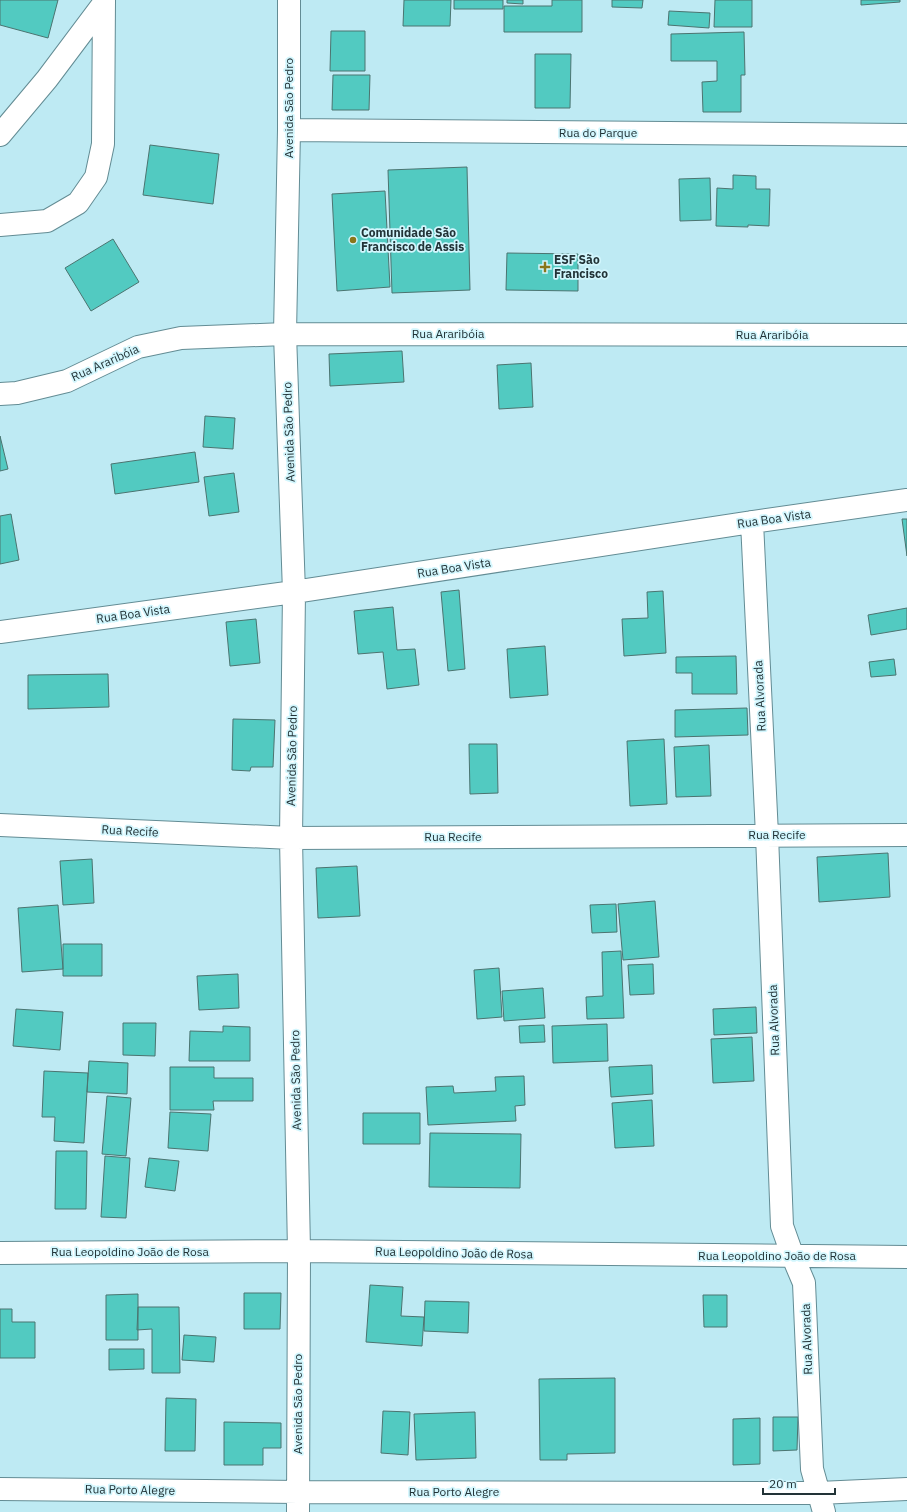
<svg xmlns="http://www.w3.org/2000/svg" width="907" height="1512" font-family="'IBM Plex Sans',sans-serif">
  <rect width="100%" height="100%" fill="#beeaf3"/>
  <path fill="#52cac1" stroke="#4b7470" d="M0 0H58L48 38 0 25Z
    M404 0H451L450 26H403Z
    M454 0H503V9H454Z
    M507 0H523V4L507 3Z
    M552 0H582V32H504V6H552Z
    M612 0H643L642 8 612 7Z
    M715 0H752V27H714Z
    M861 0H900V2L861 5Z
    M669 11 710 13 709 28 668 25Z
    M331 31H365V71H330Z
    M744 32 745 75H741V112H703L702 82 717 81V61H671V34Z
    M535 54H571L570 108H535Z
    M333 75H370L369 110H332Z
    M150 145 219 154 213 204 143 195Z
    M467 167 470 290 392 293 388 170Z
    M733 175 756 176V189H770L769 226 748 225V227L716 226 717 188 733 189Z
    M710 178 711 220 680 221 679 179Z
    M385 191 390 287 337 291 332 194Z
    M113 239 139 282 91 311 65 268Z
    M507 253 578 254V291L506 290Z
    M402 351 404 382 330 386 329 354Z
    M531 363 533 407 499 409 497 365Z
    M205 416 235 418 233 449 203 447Z
    M0 436 8 469 0 471Z
    M195 452 199 482 115 494 111 464Z
    M234 473 239 512 209 516 204 477Z
    M11 514 19 560 0 564V516Z
    M902 519H907V556Z
    M459 590 465 669 448 671 441 592Z
    M663 591 666 653 624 656 622 619 648 618 647 592Z
    M393 607 397 650 415 649 419 685 387 689 383 652 358 654 354 611Z
    M907 608V629L871 635 868 615Z
    M256 619 260 663 230 666 226 622Z
    M545 646 548 695 510 698 507 649Z
    M736 656 737 694H692V673H676V657Z
    M894 659 896 675 871 677 869 662Z
    M108 674 109 707 28 709V675Z
    M747 708 748 735 675 737V710Z
    M233 719 275 720 273 767H251L250 771 232 770Z
    M664 739 667 804 630 806 627 741Z
    M469 744H497L498 793 470 794Z
    M709 745 711 796 676 797 674 747Z
    M888 853 890 897 819 902 817 857Z
    M92 859 94 903 63 905 60 861Z
    M357 866 360 916 318 918 316 868Z
    M655 901 659 957 623 960 618 904Z
    M616 904 617 932 592 933 590 905Z
    M58 905 63 969 22 972 18 908Z
    M63 944H102V976H63Z
    M621 951 624 1018 587 1019 586 997 603 996 602 952Z
    M653 964 654 994 630 995 628 965Z
    M499 968 502 1017 477 1019 474 970Z
    M238 974 239 1008 199 1010 197 976Z
    M543 988 545 1018 504 1021 502 991Z
    M756 1007 757 1033 714 1035 713 1009Z
    M16 1009 63 1012 60 1050 13 1046Z
    M123 1023H156L155 1056 123 1055Z
    M607 1024 608 1061 553 1063 552 1026Z
    M544 1025 545 1042 520 1043 519 1026Z
    M223 1026 250 1027V1061H189L190 1031 223 1032Z
    M752 1037 754 1081 713 1083 711 1039Z
    M89 1061 128 1063 127 1094 87 1092Z
    M652 1065 653 1094 611 1097 609 1067Z
    M170 1067H214V1078H253V1101H213L214 1110H170Z
    M44 1071 88 1073 84 1143 54 1141 55 1117H42Z
    M524 1076 525 1105 515 1106 516 1121 428 1125 426 1087 453 1086 454 1093 496 1091 495 1077Z
    M107 1096 131 1098 126 1156 102 1154Z
    M652 1100 654 1146 615 1148 612 1103Z
    M170 1112 211 1114 208 1151 168 1148Z
    M363 1113H420V1144H363Z
    M430 1133 521 1134 520 1188 429 1187Z
    M56 1151H87L86 1209H55Z
    M105 1156 130 1158 126 1218 101 1217Z
    M149 1158 179 1161 175 1191 145 1187Z
    M370 1285 403 1287 401 1316 424 1317 422 1346 366 1342Z
    M244 1293H281L280 1329H244Z
    M138 1294V1340H106V1295Z
    M703 1295H727V1327H704Z
    M425 1301 469 1302 468 1333 424 1331Z
    M138 1307H179L180 1373H152V1329L137 1330Z
    M0 1309H12V1322H35V1358H0Z
    M184 1335 216 1337 214 1362 182 1360Z
    M109 1349H144V1369L109 1370Z
    M615 1378V1453L567 1454V1460H540L539 1379Z
    M166 1398 196 1399 195 1451H165Z
    M383 1411 410 1412 408 1455 381 1453Z
    M475 1412 476 1458 416 1460 414 1414Z
    M773 1417H798L797 1450 773 1451Z
    M760 1418V1464L733 1465V1419Z
    M224 1422 281 1423V1448H263V1465H224Z"/>
  <g fill="none" stroke-linecap="round" stroke-linejoin="round">
    <g stroke="#638c94" stroke-width="24">
      <path id="minor" d="M289 0V130L285 334 294 592 291 838 299 1251 298 1512
        M289 130 907 135
        M0 135 47 79 104 3
        M0 225 47 221 78 203 96 177 103 144 104 0
        M0 394 17 393 67 381 138 347 181 338 285 334 907 335
        M752 522 767 835 782 1226 793 1257 804 1283 812 1469 824 1512
        M0 632 294 592 752 522 907 500
        M0 825 291 838 907 835
        M0 1253 299 1251 907 1257
        M0 1489 298 1492 819 1493 907 1489"/>
    </g>
    <use href="#minor" stroke="#fff" stroke-width="22"/>
  </g>
  <g fill="#89761a" stroke="#d2f6fd" stroke-width="1.5">
    <circle cx="353" cy="240" r="4"/>
    <path d="M543 261h4v4h4v4h-4v4h-4v-4h-4v-4h4z"/>
  </g>
  <g text-anchor="middle" stroke-width="3.5" stroke-linejoin="round" paint-order="stroke">
    <g font-size="12" fill="#223337" stroke="#d2f6fd">
      <text transform="translate(289 108) rotate(-90)" y="4">Avenida São Pedro</text>
      <text x="598" y="137">Rua do Parque</text>
      <text x="448" y="338">Rua Araribóia</text>
      <text x="772" y="339">Rua Araribóia</text>
      <text transform="translate(105 363) rotate(-24)" y="4">Rua Araribóia</text>
      <text transform="translate(289 432) rotate(-92)" y="4">Avenida São Pedro</text>
      <text transform="translate(774 519) rotate(-8)" y="4">Rua Boa Vista</text>
      <text transform="translate(454 568) rotate(-9)" y="4">Rua Boa Vista</text>
      <text transform="translate(133 614) rotate(-8)" y="4">Rua Boa Vista</text>
      <text transform="translate(760 696) rotate(-93)" y="4">Rua Alvorada</text>
      <text transform="translate(292 756) rotate(-89)" y="4">Avenida São Pedro</text>
      <text transform="translate(130 831) rotate(3)" y="4">Rua Recife</text>
      <text x="777" y="839">Rua Recife</text>
      <text x="453" y="841">Rua Recife</text>
      <text transform="translate(774 1020) rotate(-92)" y="4">Rua Alvorada</text>
      <text transform="translate(296 1080) rotate(-91)" y="4">Avenida São Pedro</text>
      <text x="130" y="1256">Rua Leopoldino João de Rosa</text>
      <text transform="translate(454 1253) rotate(1)" y="4">Rua Leopoldino João de Rosa</text>
      <text x="777" y="1260">Rua Leopoldino João de Rosa</text>
      <text transform="translate(807 1339) rotate(-92)" y="4">Rua Alvorada</text>
      <text transform="translate(298 1404) rotate(-90)" y="4">Avenida São Pedro</text>
      <text transform="translate(130 1490) rotate(1)" y="4">Rua Porto Alegre</text>
      <text x="454" y="1496">Rua Porto Alegre</text>
    </g>
    <g font-size="12" font-weight="bold" fill="#223337" stroke="#d2f6fd" text-anchor="start">
      <text x="361" y="237">Comunidade São<tspan x="361" dy="14">Francisco de Assis</tspan></text>
      <text x="554" y="264">ESF São<tspan x="554" dy="14">Francisco</tspan></text>
    </g>
  </g>
  <path d="M763 1488v6h72v-6" fill="none" stroke="#223337" stroke-width="2"/>
  <text x="769" y="1488" font-size="12" fill="#223337" stroke="#d2f6fd" stroke-width="3" paint-order="stroke">20 m</text>
</svg>
